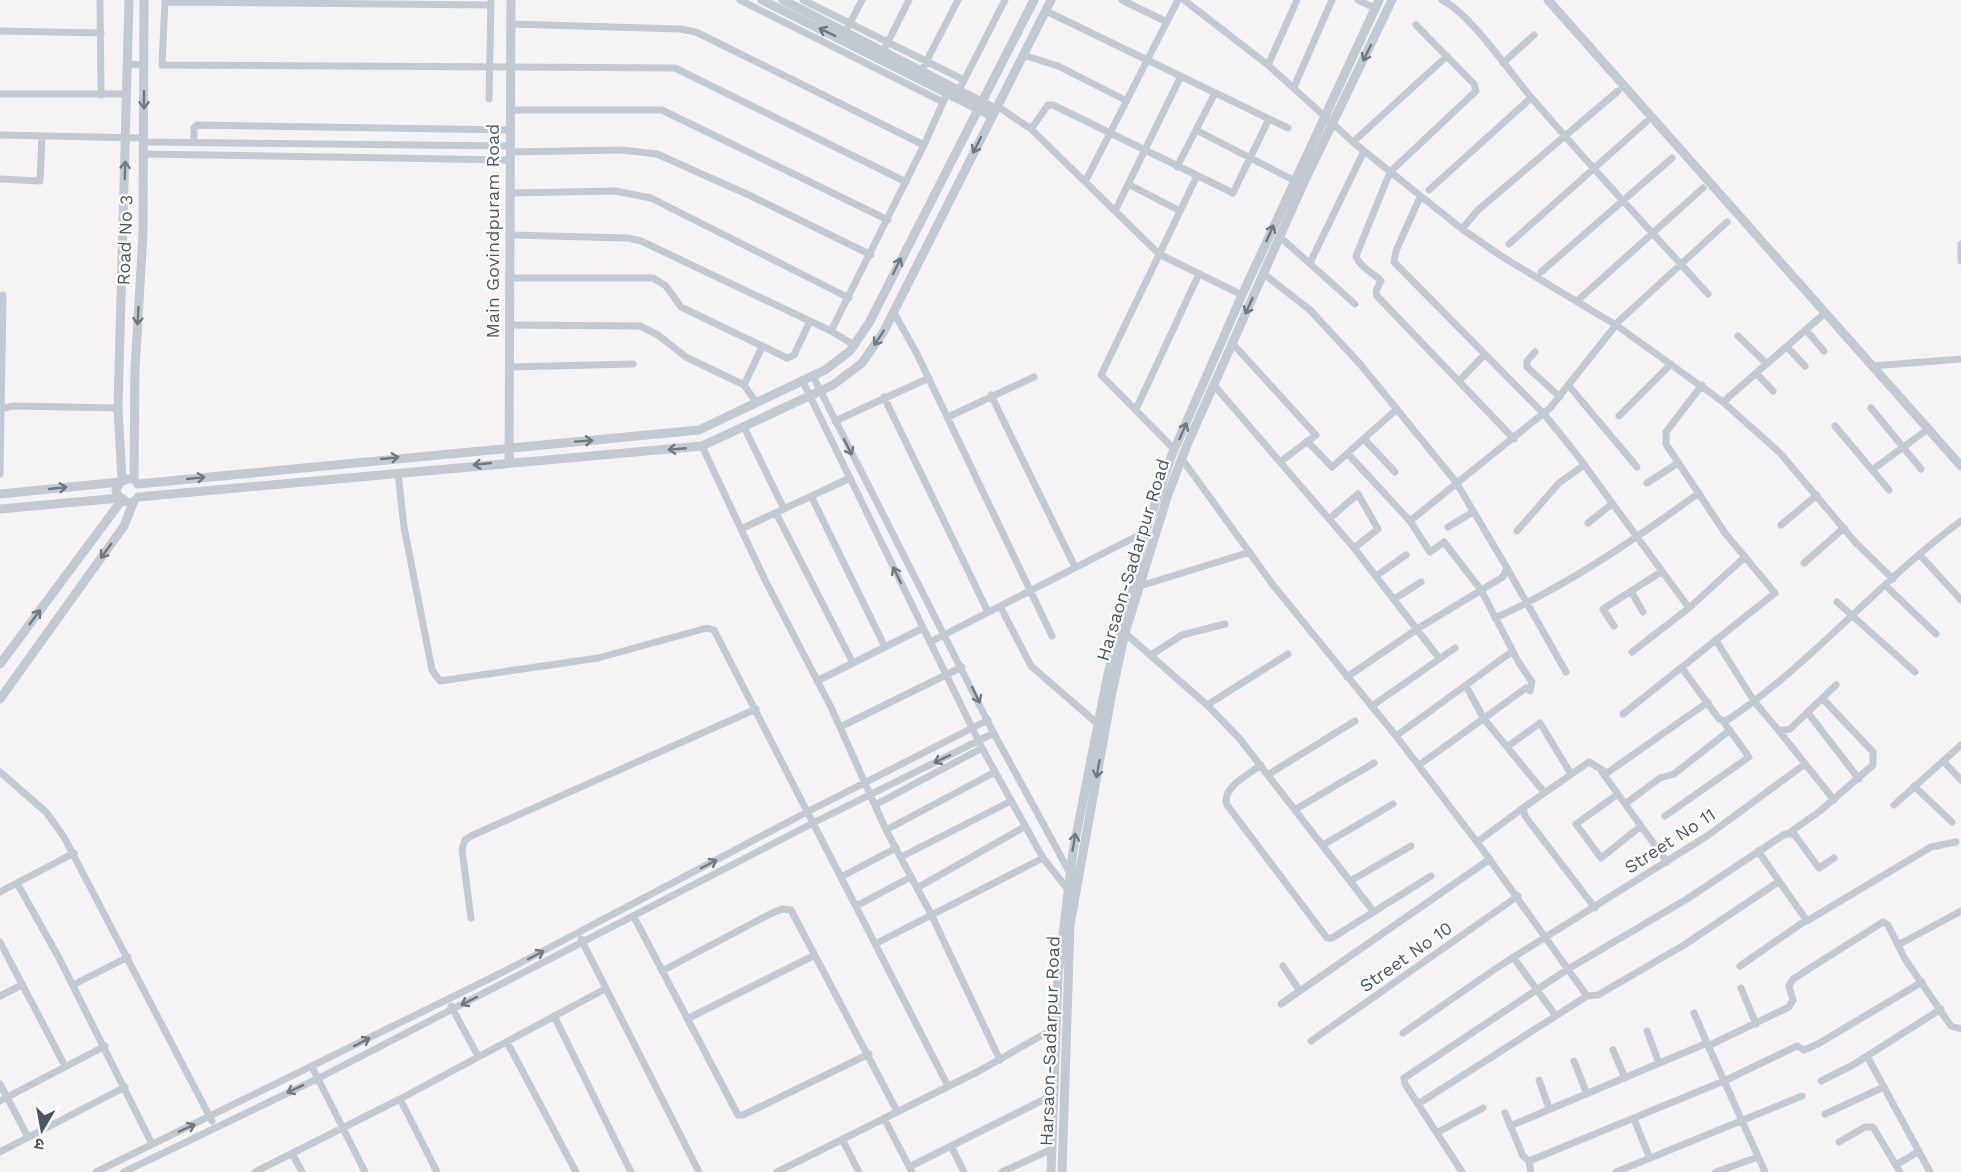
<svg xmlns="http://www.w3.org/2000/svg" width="1961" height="1172" font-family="'Work Sans','Noto Sans Devanagari',sans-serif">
  <rect width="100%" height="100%" fill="#f5f3f3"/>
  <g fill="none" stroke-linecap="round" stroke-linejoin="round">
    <path stroke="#c1cad2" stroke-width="7" d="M100 0 101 95
      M165 0 162 65 675 68 906 182
      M740 0 943 102
      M803 0 964 80
      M1122 0 1167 22
      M1184 0 1268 65 1353 142 1462 229 1501 256 1616 325 1723 402 1780 453 1856 543 1893 579
      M1358 0 1375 8
      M1442 0C1471 14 1509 72 1531 97 1588 164 1649 229 1708 294
      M165 2 491 5
      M1046 11 1288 128
      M511 24 680 29 696 32 924 145
      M1416 25 1474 84 1476 91 1390 172 1356 256C1360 268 1373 272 1381 281L1376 291 1377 296 1514 439
      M848 27 862 0
      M0 31 101 33
      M886 46 909 0
      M1023 55 1058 66 1127 101
      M1503 63 1534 35
      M128 64 144 65
      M1268 65 1297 0
      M922 70 958 0
      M1294 87 1332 0
      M0 94H127
      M957 94 1005 0
      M489 99 491 0
      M997 106 1031 129 1159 254 1242 295
      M510 110H662L888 220
      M1031 129 1048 105H1053L1233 193 1269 119
      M1196 130 1293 180
      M0 135 143 138
      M143 142 510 146
      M1353 142 1447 56
      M194 143V128L197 125 510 130
      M510 152 621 150 657 154 751 196 871 255
      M143 154 510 160
      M1177 167 1215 93
      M0 179 40 181 42 136
      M1085 182 1178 0
      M1128 184 1180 211
      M1429 190 1531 98
      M510 193 615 191 651 198 849 298
      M1420 197 1396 251 1394 262 1544 414 1577 455 1689 608
      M1115 211 1181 76
      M1462 229 1478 210 1618 91
      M509 235 628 238 641 241 831 331 924 145 949 89
      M1280 237 1355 304
      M1509 244 1646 122
      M1961 244V261
      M1310 263 1364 151
      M1541 272 1672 158
      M1264 274 1310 310 1360 364 1456 482 1507 568 1503 577 1417 629 1347 677
      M509 278H653L666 286 681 307 787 358 794 355 810 321
      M1577 301 1703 188
      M893 311 917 354 1052 636
      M1619 321 1727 222
      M509 325 640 326 658 335 686 357 744 385 756 402
      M1806 330 1824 351
      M831 331 854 345
      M1738 336 1767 364
      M1232 343 1316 435 1280 462
      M1787 347 1805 366
      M1535 352 1527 361V367L1560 397
      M1872 366 1961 359
      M509 367 633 364
      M1756 373 1773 391
      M813 376 991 728 1071 875
      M802 380 982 748 1043 858 1070 892
      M1459 381 1485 354
      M1213 384 1354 548 1439 658
      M744 385 762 347
      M1569 386 1637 467
      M991 395 1075 567
      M884 397 988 612
      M1723 402 1825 313
      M1871 408 1921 469
      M0 409 13 406 118 408
      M1136 409 1199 274
      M1619 416 1671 364
      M948 417 1034 377
      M835 421 929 378
      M1835 426 1889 490
      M744 427 784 509
      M1364 439 1395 472
      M1307 441 1332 467 1397 409
      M702 446 765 580 831 707 886 830 931 914 1000 1060
      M1174 449 1101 375 1197 176
      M1348 454 1410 521 1430 552 1444 542 1481 590 1519 663 1532 682 1530 691
      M1182 459 1273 585 1396 736 1483 850 1587 996 1598 995 1684 945 1778 882
      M1872 470 1928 429
      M398 473 404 527 432 670 440 681 598 658 707 628 714 630 948 1086
      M0 474 3 295
      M1647 483 1678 463
      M811 496 885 647
      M776 513 853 663
      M1329 519 1358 494 1378 529 1354 548
      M1410 521 1550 408 1616 325
      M1588 523 1612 504
      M1781 525 1817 495
      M1448 527 1473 512
      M741 529 850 478
      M1517 531 1559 483 1584 465
      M1920 555 1961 600
      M1804 563 1844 528
      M1507 568 1566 672
      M1376 576 1406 555
      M1140 586 1250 552
      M1886 586 1936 634
      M1631 591 1643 612
      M1394 599 1421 582
      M1837 602 1915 672
      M1000 606 1031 666 1098 724
      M1495 618C1568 585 1634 540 1699 493
      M1614 626 1603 609 1661 572
      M1125 633 1207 705 1239 738 1374 912
      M930 642 1147 531
      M1717 642 1754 701 1779 731 1790 729 1836 685
      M1632 652 1689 608 1745 557
      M1151 655 1182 635 1225 624
      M1682 668 1719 719 1726 721C1812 664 1878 582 1961 521
      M817 681 923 628
      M1466 686 1484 719 1544 792
      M1207 705 1288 654
      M1372 706 1455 648
      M1808 713 1859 779
      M1623 714 1775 593 1725 533 1666 444V432L1702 385
      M840 727 962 667
      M1779 731 1834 800
      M1396 736 1510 653
      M1507 747 1540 723 1571 774
      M1943 761 1961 780
      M1261 765C1249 774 1221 788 1227 805L1327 938H1332L1431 876
      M1419 765 1526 688
      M0 772 46 812 64 837 212 1121
      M1602 772 1667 862
      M1269 774 1355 721
      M1914 786 1952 822
      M1618 794 1576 824 1601 858 1641 826
      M1625 804 1660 778 1674 774 1730 730
      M875 805 982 748
      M1894 805 1961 745
      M1296 809 1374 763
      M1665 816 1749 757 1723 721
      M886 830 995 772
      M1789 833 1820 811 1873 765V752L1823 699
      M1477 842 1523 808
      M1323 845 1393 804
      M1758 851 1807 921 1931 847 1956 842
      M901 857 1011 801
      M843 876 896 848
      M1350 881 1411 846
      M17 883 59 958 152 1144
      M917 888 1024 827
      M0 892 74 853
      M858 905 911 877
      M1595 908 1525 816 1523 808 1589 762 1607 773 1708 702
      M634 917 738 1115H743L869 1054
      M471 918 462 850 465 840 471 836 756 709
      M581 939 699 1172
      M0 942 65 1066
      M877 943 1043 858
      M1898 945 1961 911
      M1513 957 1556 1016
      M1283 966 1300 991
      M1740 966 1805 921
      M662 971 770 914 782 909 791 910 897 1111
      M73 985 128 957
      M1741 988 1756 1024
      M0 996 22 985
      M1281 1004 1490 859
      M451 1006 478 1056
      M1694 1013 1707 1043
      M554 1016 631 1172
      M687 1019 815 955
      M1647 1031 1659 1063
      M1403 1033 1498 967 1707 836 1805 764
      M1311 1041 1518 896
      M507 1042 576 1172
      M1710 1045 1789 1007 1793 1000 1789 986 1793 979 1883 922 1888 925 1905 959 1951 1026 1961 1029
      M1613 1050 1625 1078
      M1867 1056 1930 1172
      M1574 1061 1587 1094
      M312 1067 365 1172
      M1539 1080 1549 1108
      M1821 1081 1853 1065 1941 1009
      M0 1084 28 1137
      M400 1099 437 1172
      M0 1101 105 1046
      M1418 1104 1587 996
      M1505 1113 1523 1156 1529 1161 1531 1172
      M1825 1114 1884 1087
      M884 1118 912 1172
      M1634 1119 1649 1156
      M1510 1126 1707 1043 1765 1172
      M1438 1132 1483 1108
      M842 1139 859 1172
      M1839 1142 1865 1127H1873L1900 1172
      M951 1146 964 1172
      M0 1152 125 1087
      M292 1153 302 1172
      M1529 1161 1724 1081 1797 1046 1804 1050 1818 1044 1922 982
      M1896 1165 1919 1151
      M909 1167 1053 1095
      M96 1172 503 972 809 811 988 720
      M124 1172 321 1077 815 822 994 733
      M255 1172 400 1099 605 989
      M777 1172 979 1071 1055 1028
      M1002 1172 1052 1149
      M1462 1172 1405 1084 1404 1078 1568 969 1687 899 1785 834H1794L1819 868 1834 858
      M1616 1172 1802 1096
      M1716 1172 1758 1157"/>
    <path stroke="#c1cad2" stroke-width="9" d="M762 0 992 116
      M783 0 995 109
      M1548 0 1961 466
      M509 461 511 0
      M122 480 118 408 129 0
      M134 480 135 369 143 234 144 0
      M120 482 116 490 118 496 127 502
      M138 484 699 430 825 370 850 351 869 323 1034 0
      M0 494 120 482 128 479
      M138 497 702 446 833 385 862 363 884 331 1051 0
      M0 509 120 498
      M0 664 122 500
      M0 699 124 526 134 501
      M1051 1172 1058 976 1073 851 1108 674 1146 530 1171 457 1242 295 1379 0
      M1062 1172 1070 925 1112 692 1125 633 1168 494 1187 445 1305 180 1392 0"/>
  </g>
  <defs><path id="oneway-shaft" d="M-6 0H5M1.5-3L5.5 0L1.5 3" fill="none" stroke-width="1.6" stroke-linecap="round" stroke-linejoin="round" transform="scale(1.5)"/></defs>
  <g stroke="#6e7983">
    <use href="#oneway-shaft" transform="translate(827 32) rotate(-154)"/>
    <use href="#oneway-shaft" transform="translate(1367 53) rotate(116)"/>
    <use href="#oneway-shaft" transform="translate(144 100) rotate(90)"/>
    <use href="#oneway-shaft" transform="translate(977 145) rotate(117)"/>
    <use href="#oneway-shaft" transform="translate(125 170) rotate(-88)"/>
    <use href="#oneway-shaft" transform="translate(1270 233) rotate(-66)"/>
    <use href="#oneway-shaft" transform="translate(897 266) rotate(-64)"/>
    <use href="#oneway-shaft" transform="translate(1249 306) rotate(114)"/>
    <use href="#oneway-shaft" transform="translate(138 316) rotate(93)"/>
    <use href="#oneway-shaft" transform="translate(879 338) rotate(123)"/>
    <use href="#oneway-shaft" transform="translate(1183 431) rotate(-66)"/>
    <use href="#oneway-shaft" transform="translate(584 441) rotate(-4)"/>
    <use href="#oneway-shaft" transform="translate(848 447) rotate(63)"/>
    <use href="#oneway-shaft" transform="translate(677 449) rotate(175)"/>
    <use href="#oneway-shaft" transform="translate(390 458) rotate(-6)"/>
    <use href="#oneway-shaft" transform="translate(482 464) rotate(174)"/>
    <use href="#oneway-shaft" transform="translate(196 478) rotate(-6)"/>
    <use href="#oneway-shaft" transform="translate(58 488) rotate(-6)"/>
    <use href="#oneway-shaft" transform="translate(106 551) rotate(126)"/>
    <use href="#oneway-shaft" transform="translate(897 575) rotate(-116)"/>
    <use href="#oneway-shaft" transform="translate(35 617) rotate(-53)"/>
    <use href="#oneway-shaft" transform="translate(976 695) rotate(64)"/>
    <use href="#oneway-shaft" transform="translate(942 759) rotate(154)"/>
    <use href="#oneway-shaft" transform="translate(1098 769) rotate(100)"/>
    <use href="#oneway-shaft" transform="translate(1074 842) rotate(-80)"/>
    <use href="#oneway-shaft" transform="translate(709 864) rotate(-28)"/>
    <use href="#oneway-shaft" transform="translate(536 955) rotate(-28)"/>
    <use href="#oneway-shaft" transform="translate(469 1001) rotate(153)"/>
    <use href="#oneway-shaft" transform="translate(362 1042) rotate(-27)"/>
    <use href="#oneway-shaft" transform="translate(295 1089) rotate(155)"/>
    <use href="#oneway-shaft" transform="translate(187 1128) rotate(-24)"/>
  </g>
  <g text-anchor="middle" stroke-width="4.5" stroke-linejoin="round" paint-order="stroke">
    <g font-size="18" fill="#4a5661" stroke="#fff">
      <text transform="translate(493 231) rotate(-90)" y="6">Main Govindpuram Road</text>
      <text transform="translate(125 240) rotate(-88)" y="6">Road No 3</text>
      <text transform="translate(1133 560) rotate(-73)" y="6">Harsaon-Sadarpur Road</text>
      <text transform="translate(1670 841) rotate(-33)" y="6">Street No 11</text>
      <text transform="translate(1406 957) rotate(-35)" y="6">Street No 10</text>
      <text transform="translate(1050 1041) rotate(-88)" y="6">Harsaon-Sadarpur Road</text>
    </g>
  </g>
  <g transform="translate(42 1130) rotate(190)" stroke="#ffffff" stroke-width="4.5" paint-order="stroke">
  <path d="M0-4.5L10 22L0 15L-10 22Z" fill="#4a5661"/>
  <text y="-9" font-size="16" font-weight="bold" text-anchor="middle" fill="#4a5661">उ</text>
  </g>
</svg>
